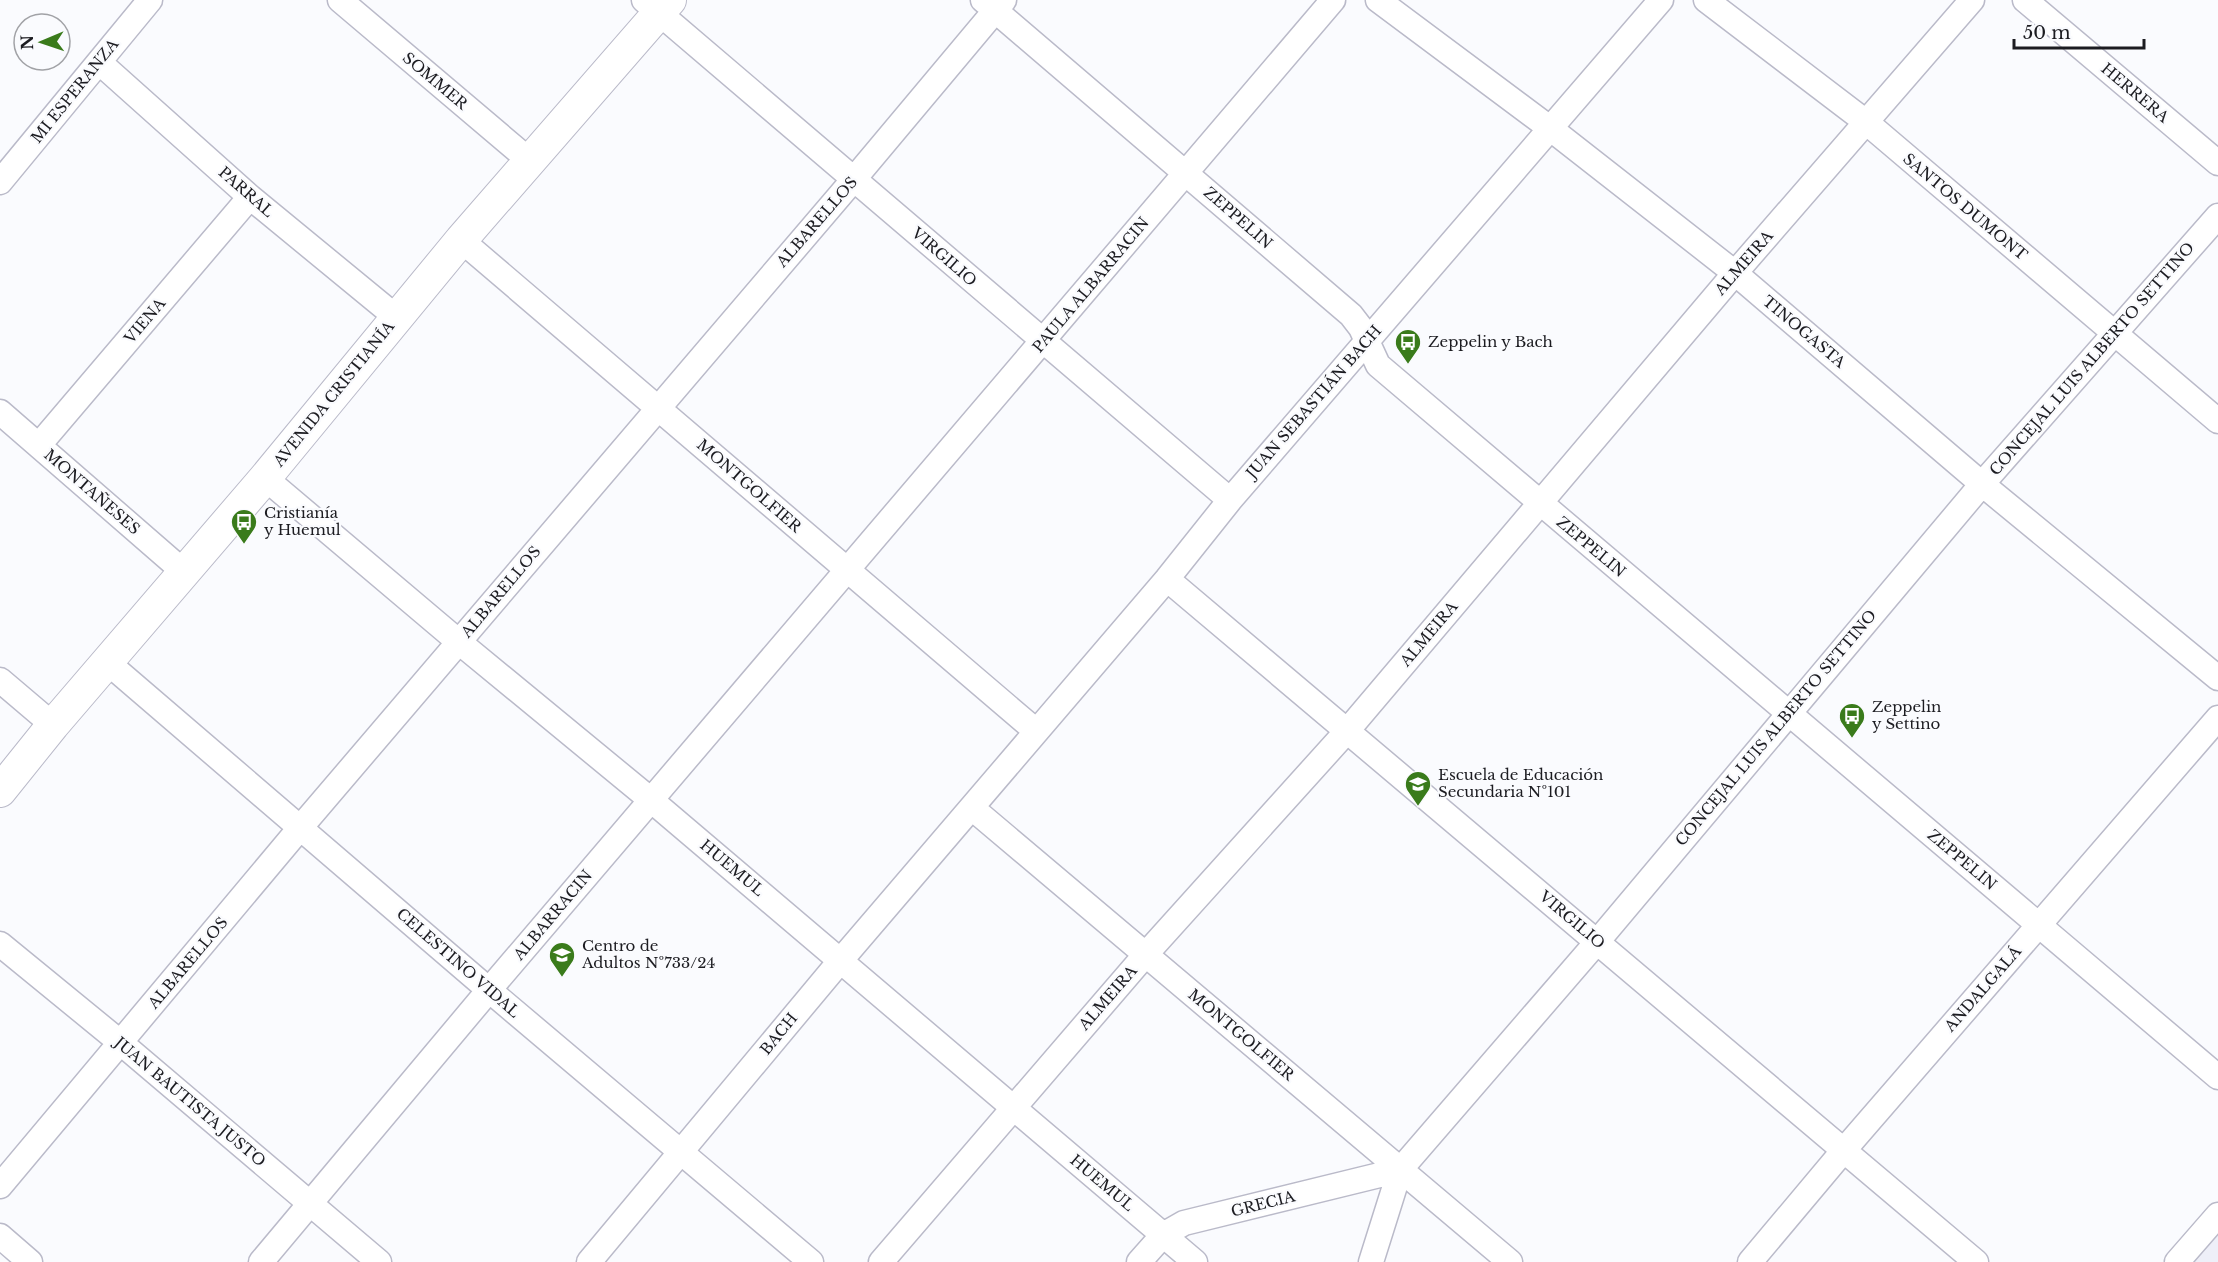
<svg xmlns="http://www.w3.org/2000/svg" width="2218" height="1262" font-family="'Libre Baskerville',serif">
  <rect width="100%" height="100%" fill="#fafbfe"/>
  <path fill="#eeeff8" d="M2218 1215V1262H2177Z"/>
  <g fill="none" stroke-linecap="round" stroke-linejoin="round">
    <g stroke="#babac9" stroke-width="27">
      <path id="minor" d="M340 0 530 161
        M644 0 1230 500
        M983 0 1351 315 1361 328 1378 365 2218 1077
        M1378 0 1551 129 1735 273 1982 484 2218 678
        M1706 0 1866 122 2218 421
        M2025 0 2218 163
        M99 62 250 197 396 317
        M0 182 150 0
        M461 240 1036 731
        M0 412 184 572
        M39 445 250 197
        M265 478 459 642 651 800 1195 1262
        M1167 579 1976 1262
        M107 662 489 990 811 1262
        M0 680 53 725
        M972 808 1510 1262
        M0 944 121 1043 379 1262
        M0 1186 300 828 854 179 1004 0
        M0 1236 30 1262
        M261 1262 489 990 1333 0
        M589 1262 841 960 1167 579 1230 500 1661 0
        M881 1262 1146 954 1347 731 1735 273 1972 0
        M1139 1262 1163 1235 1184 1223 1400 1170
        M1371 1262 1400 1170 1597 942 1982 484 2218 216
        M1750 1262 1844 1150 2218 718
        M2177 1262 2218 1215"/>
    </g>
    <g stroke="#babac9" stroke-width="34">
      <path id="major" d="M0 791 53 725 265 478 461 240 670 0"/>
    </g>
    <use href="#minor" stroke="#fff" stroke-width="24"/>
    <use href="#major" stroke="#fff" stroke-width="32"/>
  </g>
  <defs>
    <g id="bus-pin" transform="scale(1.35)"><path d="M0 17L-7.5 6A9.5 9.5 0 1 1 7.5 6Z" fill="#3a7b1b" stroke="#fafbfe"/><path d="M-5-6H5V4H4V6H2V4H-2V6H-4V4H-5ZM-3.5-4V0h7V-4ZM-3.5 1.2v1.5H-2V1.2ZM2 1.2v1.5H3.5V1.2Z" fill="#fff"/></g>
    <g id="school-pin" transform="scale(1.35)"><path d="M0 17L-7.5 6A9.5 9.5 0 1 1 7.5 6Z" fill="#3a7b1b" stroke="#fafbfe"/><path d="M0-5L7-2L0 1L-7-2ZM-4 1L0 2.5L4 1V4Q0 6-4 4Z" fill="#fff"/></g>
  </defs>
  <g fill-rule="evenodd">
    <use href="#bus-pin" x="1408" y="342"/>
    <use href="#bus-pin" x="244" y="522"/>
    <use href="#bus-pin" x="1852" y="716"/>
    <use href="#school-pin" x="1418" y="784"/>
    <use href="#school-pin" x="562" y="955"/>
  </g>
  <g text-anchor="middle" stroke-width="4.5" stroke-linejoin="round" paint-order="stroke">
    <g font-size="15" fill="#1c1c21" stroke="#fafbfe">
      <text transform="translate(435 81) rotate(40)" y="5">SOMMER</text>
      <text transform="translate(75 91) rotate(-51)" y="5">MI ESPERANZA</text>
      <text transform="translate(2135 93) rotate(40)" y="5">HERRERA</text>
      <text transform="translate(246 192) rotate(41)" y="5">PARRAL</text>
      <text transform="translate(1965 207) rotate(40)" y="5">SANTOS DUMONT</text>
      <text transform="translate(1238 218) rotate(41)" y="5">ZEPPELIN</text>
      <text transform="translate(817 222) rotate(-49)" y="5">ALBARELLOS</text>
      <text transform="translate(944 257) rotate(41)" y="5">VIRGILIO</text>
      <text transform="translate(1744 263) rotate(-49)" y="5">ALMEIRA</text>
      <text transform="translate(1091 285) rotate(-50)" y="5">PAULA ALBARRACIN</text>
      <text transform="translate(145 321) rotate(-50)" y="5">VIENA</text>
      <text transform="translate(1804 332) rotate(40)" y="5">TINOGASTA</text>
      <text transform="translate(2092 359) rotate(-49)" y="5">CONCEJAL LUIS ALBERTO SETTINO</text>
      <text transform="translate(334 394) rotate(-51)" y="5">AVENIDA CRISTIANÍA</text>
      <text transform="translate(1314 402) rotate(-49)" y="5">JUAN SEBASTIÁN BACH</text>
      <text transform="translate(749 486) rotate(41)" y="5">MONTGOLFIER</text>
      <text transform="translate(92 492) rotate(41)" y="5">MONTAÑESES</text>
      <text transform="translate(1591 547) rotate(40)" y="5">ZEPPELIN</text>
      <text transform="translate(501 592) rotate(-50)" y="5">ALBARELLOS</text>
      <text transform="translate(1429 634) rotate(-50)" y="5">ALMEIRA</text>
      <text transform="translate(1776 728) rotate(-50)" y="5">CONCEJAL LUIS ALBERTO SETTINO</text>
      <text transform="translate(1962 860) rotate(40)" y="5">ZEPPELIN</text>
      <text transform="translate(732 868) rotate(40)" y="5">HUEMUL</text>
      <text transform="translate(553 915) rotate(-50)" y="5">ALBARRACIN</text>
      <text transform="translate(1572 920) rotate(40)" y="5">VIRGILIO</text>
      <text transform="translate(188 963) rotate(-50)" y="5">ALBARELLOS</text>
      <text transform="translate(458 963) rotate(41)" y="5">CELESTINO VIDAL</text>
      <text transform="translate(1983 989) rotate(-49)" y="5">ANDALGALÁ</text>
      <text transform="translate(1108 998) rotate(-49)" y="5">ALMEIRA</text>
      <text transform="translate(779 1034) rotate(-51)" y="5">BACH</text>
      <text transform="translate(1241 1035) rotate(40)" y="5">MONTGOLFIER</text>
      <text transform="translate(190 1102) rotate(40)" y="5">JUAN BAUTISTA JUSTO</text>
      <text transform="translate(1102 1183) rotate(40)" y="5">HUEMUL</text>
      <text transform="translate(1263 1204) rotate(-14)" y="5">GRECIA</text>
    </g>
    <g font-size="15" fill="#1c1c21" stroke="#fafbfe" text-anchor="start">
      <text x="1428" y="347">Zeppelin y Bach</text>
      <text x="264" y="518">Cristianía<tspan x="264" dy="17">y Huemul</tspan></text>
      <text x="1872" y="712">Zeppelin<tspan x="1872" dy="17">y Settino</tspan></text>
      <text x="1438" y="780">Escuela de Educación<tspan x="1438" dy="17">Secundaria Nº101</tspan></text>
      <text x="582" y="951">Centro de<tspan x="582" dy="17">Adultos Nº733/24</tspan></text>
    </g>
  </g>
  <g transform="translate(42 42) rotate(268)"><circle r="28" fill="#fafbfe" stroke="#a1a2a6" stroke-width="1.5"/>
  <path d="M0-4.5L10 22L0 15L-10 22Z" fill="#3a7b1b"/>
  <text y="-9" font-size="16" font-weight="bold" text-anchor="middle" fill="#1c1c21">N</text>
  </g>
  <path d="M2014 39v9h130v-9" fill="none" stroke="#1c1c21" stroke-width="3"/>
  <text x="2023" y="39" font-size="18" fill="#1c1c21" stroke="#fafbfe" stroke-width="4.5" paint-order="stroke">50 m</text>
</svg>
